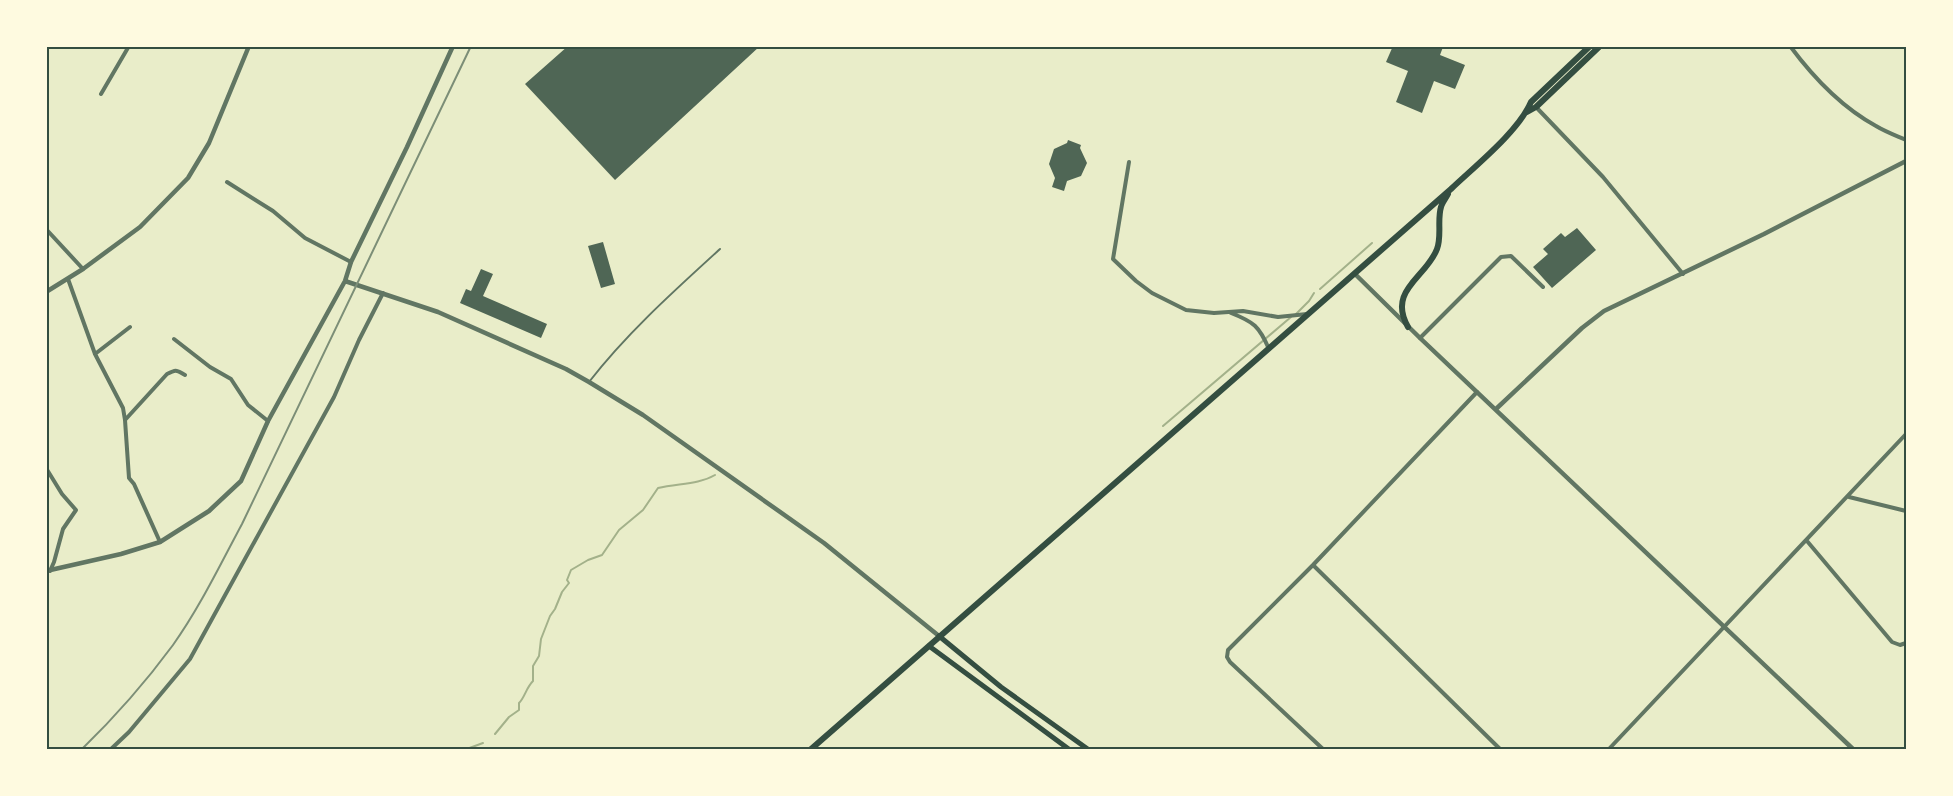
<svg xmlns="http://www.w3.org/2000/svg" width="1953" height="796" font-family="'Roboto Condensed',sans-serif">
  <rect width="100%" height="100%" fill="#e9edc9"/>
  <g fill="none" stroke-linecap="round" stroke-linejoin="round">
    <path stroke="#a3b18a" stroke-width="2" d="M1320 289 1372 243
      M1296 314 1309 301 1314 293
      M1163 426 1291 317
      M495 734 509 717 519 710V703C525 697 526 688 533 681V666L539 656 541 639 550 616 555 609 562 592 569 583 567 580 571 570 588 560 602 555 619 530 643 510 658 488C677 483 698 485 715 475
      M464 750 483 743"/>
  </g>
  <path fill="#4f6655" d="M568 46H760L615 180 525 84Z
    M1393 46 1443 47 1440 55 1465 65 1455 89 1434 81 1422 113 1396 102 1408 71 1386 62Z
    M1068 140 1081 145 1080 148 1087 163 1081 176 1067 181 1064 191 1052 187 1055 178 1049 164 1054 149 1067 143Z
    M1577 228 1596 250 1552 288 1533 267 1548 254 1543 249 1561 233 1565 237Z
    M603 242 615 284 601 288 588 246Z
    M481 269 493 274 483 296 547 324 541 338 460 303 466 289 471 291Z"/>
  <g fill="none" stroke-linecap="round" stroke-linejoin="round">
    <path stroke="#617663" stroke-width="2" d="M589 382C627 333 674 291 720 249"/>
    <path stroke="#617663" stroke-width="4" d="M1790 46C1813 77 1843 108 1876 126 1886 132 1897 136 1906 140
      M101 94 129 46
      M1536 107 1603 177 1683 274
      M1129 162 1113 259 1136 281 1152 293 1186 310 1214 313 1243 311 1278 317 1307 314
      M227 182 273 211 305 238 351 262
      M46 229 83 269
      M68 279 95 354 123 408 125 420 129 478 134 484 160 542
      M1231 313C1254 322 1259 326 1269 349
      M1420 338 1501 257 1511 256 1543 287
      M174 339 210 367 231 379 248 405 268 421
      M95 354 130 327
      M125 420 167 374C177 369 176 370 185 375
      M46 468 62 494 76 510 63 529 54 562 50 571
      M1849 497 1906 511
      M1807 541 1892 642 1900 645 1906 643
      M1313 565 1501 750
      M110 750 129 732 190 659 334 397 359 340 383 293
      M1324 750 1230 662 1227 657 1228 650 1313 565 1477 392
      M1608 750 1906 434"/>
    <path stroke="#617663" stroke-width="4.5" d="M1355 274 1420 338 1854 750
      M345 281 438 312 566 369 589 382 643 415 824 543 939 636
      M46 292 83 269 140 227 188 178 209 143 249 46
      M1496 409 1582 328 1604 311 1764 234 1906 161
      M46 571 121 554 160 542 209 511 241 481 268 421 345 281 351 262 407 147 453 46"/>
    <path stroke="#344e41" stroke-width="5" d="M939 636 1001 687 1089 750
      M929 646 1070 750"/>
    <path stroke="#344e41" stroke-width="6" d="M1527 112 1536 107 1600 46
      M1408 327C1387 290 1426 278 1437 249 1442 236 1437 220 1441 207 1442 203 1446 198 1448 194
      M810 750C1024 563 1239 377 1451 189 1475 166 1518 132 1531 102L1590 46"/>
    <path stroke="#7c8e77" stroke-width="2" d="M81 750C115 717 145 683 173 645 200 607 220 565 242 524L471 46"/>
  </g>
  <rect width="1953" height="796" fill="none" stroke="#fefae0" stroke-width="96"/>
  <rect x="48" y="48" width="1857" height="700" fill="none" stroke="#344e41" stroke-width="2"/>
</svg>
